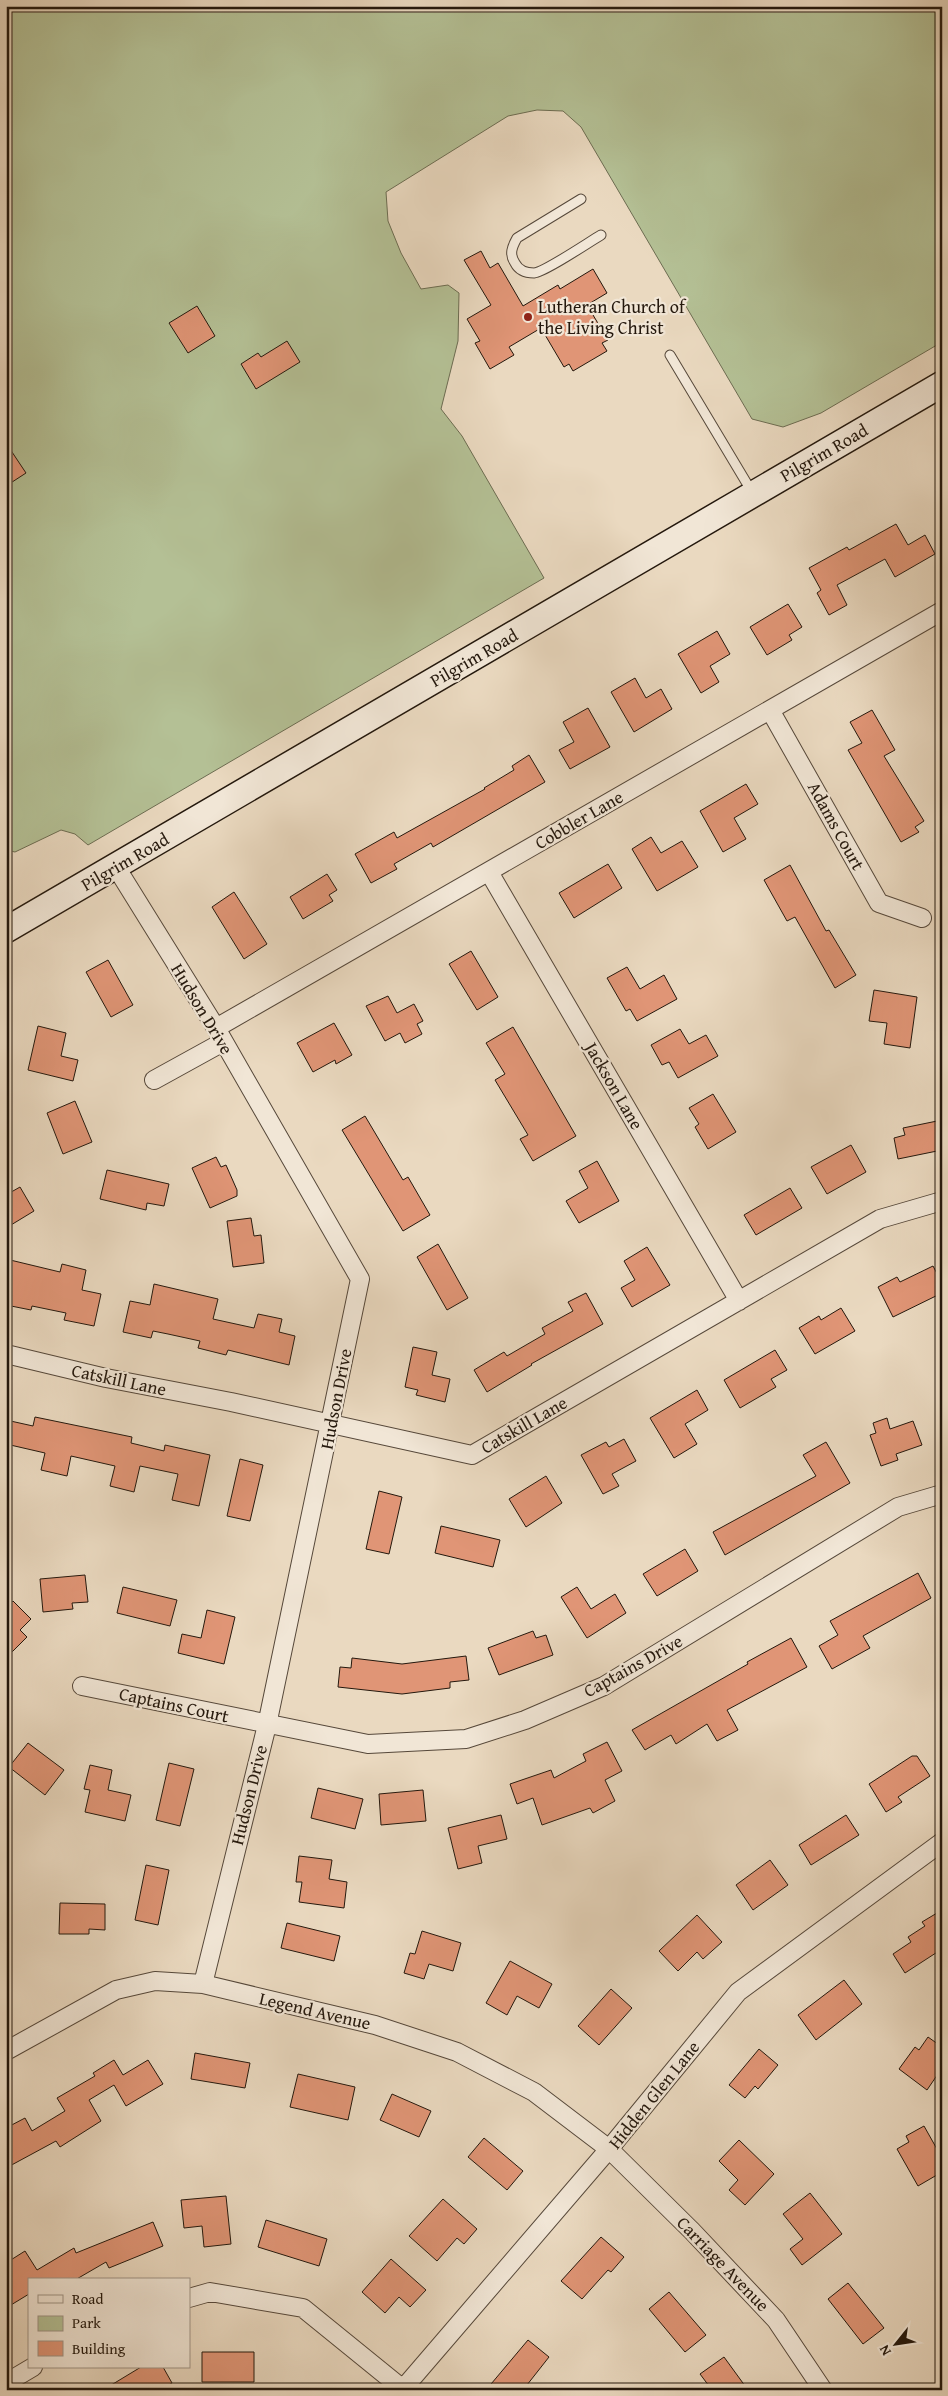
<svg xmlns="http://www.w3.org/2000/svg" width="948" height="2396" font-family="'Gentium Book Plus',serif">
  <rect width="100%" height="100%" fill="#ead9c0"/>
  <filter id="stains"><feTurbulence type="fractalNoise" baseFrequency=".004" numOctaves="4"/><feColorMatrix values="0 0 0 0 .2 0 0 0 0 .09 0 0 0 0 .02 0 0 0 .5 -.17"/></filter>
  <radialGradient id="worn" r=".72"><stop offset=".6" stop-color="#630" stop-opacity="0"/><stop offset="1" stop-color="#630" stop-opacity=".3"/></radialGradient>
  <path fill="#b4c095" stroke="#6c6c51" d="M6 6H942V342L821 413 783 427 752 419 581 127 563 111 537 110 508 116 386 192 388 221 401 253 421 289 448 285 459 293 458 341 441 409 462 436 544 578 88 845 75 834 61 830 15 852 6 850Z"/>
  <path fill="#e09576" stroke="#24180d" d="M481 251 490 268 498 263 523 306 558 285 560 289 593 269 607 293 587 305 608 340 602 343 607 351 573 371 569 364 564 367 541 328 509 347 514 355 490 369 475 343 480 341 467 319 491 305 464 260Z
    M197 306 215 336 188 353 169 323Z
    M287 341 300 362 256 389 241 364 258 353 261 357Z
    M6 443 26 473 6 486Z
    M896 524 908 545 925 535 935 554 895 577 885 559 837 585 847 605 829 615 817 593 821 590 809 568 847 547 849 550Z
    M788 604 802 627 789 635 792 640 767 655 750 627Z
    M717 631 730 654 710 666 719 682 701 693 678 654Z
    M635 678 646 698 661 689 672 709 634 732 611 692Z
    M588 708 610 747 570 769 559 750 574 742 563 722Z
    M872 710 895 750 884 756 924 821 915 827 919 832 901 842 848 750 862 743 850 722Z
    M529 755 545 782 433 847 431 843 394 864 397 869 371 883 355 854 394 832 397 838 485 789 484 788 514 770 512 766Z
    M746 784 758 804 734 818 746 839 723 852 700 811Z
    M651 837 661 853 682 841 698 867 657 891 632 849Z
    M608 864 622 888 574 918 559 893Z
    M790 865 826 931 829 930 856 975 835 988 795 917 787 921 764 880Z
    M327 874 337 890 329 895 333 901 303 919 290 897Z
    M234 892 267 944 244 959 212 907Z
    M471 951 498 997 477 1010 449 964Z
    M108 960 133 1005 111 1017 86 972Z
    M627 967 640 989 664 975 677 999 637 1021 630 1009 626 1011 607 978Z
    M874 990 917 997 910 1048 884 1044 887 1023 869 1021Z
    M388 996 397 1013 414 1004 423 1021 417 1024 422 1034 405 1043 400 1033 385 1041 366 1006Z
    M334 1023 352 1055 336 1064 335 1060 313 1072 297 1043Z
    M38 1026 66 1033 61 1056 78 1060 73 1081 28 1070Z
    M513 1027 576 1136 533 1161 520 1139 528 1135 495 1080 505 1074 486 1043Z
    M680 1029 689 1044 706 1035 718 1056 678 1078 669 1062 662 1065 651 1045Z
    M713 1094 736 1132 708 1149 695 1127 699 1124 689 1108Z
    M75 1101 92 1142 63 1154 47 1113Z
    M365 1116 403 1180 408 1177 430 1215 403 1231 342 1130Z
    M942 1120V1150L898 1159 894 1138 905 1135 903 1128Z
    M851 1145 866 1172 827 1194 811 1167Z
    M216 1157 221 1167 226 1165 237 1190V1196L210 1208 192 1168Z
    M597 1161 619 1201 579 1223 566 1201 588 1188 579 1171Z
    M107 1170 169 1184 164 1206 147 1203 146 1210 100 1199Z
    M20 1187 34 1211 6 1228V1195Z
    M790 1188 802 1208 756 1235 744 1215Z
    M251 1218 254 1236 261 1235 264 1263 233 1267 227 1221Z
    M438 1244 468 1298 447 1310 417 1257Z
    M647 1247 670 1285 632 1307 621 1288 635 1280 624 1261Z
    M6 1259 60 1272 62 1264 86 1270 82 1290 101 1294 94 1326 64 1320 66 1313 32 1306 31 1310 6 1305Z
    M933 1266 942 1283V1293L893 1317 878 1287 897 1277 900 1282Z
    M154 1284 218 1299 213 1319 254 1328 258 1314 282 1319 279 1332 295 1336 289 1365 228 1350 226 1355 198 1348 200 1341 168 1334 153 1331 151 1338 123 1332 130 1301 150 1305Z
    M586 1293 603 1324 531 1364 532 1365 487 1392 474 1370 504 1352 507 1356 545 1334 542 1328 573 1311 568 1302Z
    M841 1308 855 1331 815 1354 799 1328 819 1316 821 1320Z
    M413 1347 437 1352 432 1375 450 1379 445 1402 416 1395 418 1390 405 1387Z
    M775 1350 787 1370 771 1379 776 1387 740 1408 724 1380Z
    M697 1390 708 1410 685 1424 697 1444 674 1458 650 1418Z
    M35 1417 132 1437 131 1443 164 1451 165 1445 210 1455 199 1506 172 1500 178 1474 140 1466 134 1492 110 1486 115 1466 71 1456 67 1476 41 1470 45 1453 6 1444V1420L33 1426Z
    M887 1418 890 1429 913 1421 922 1445 896 1454 898 1460 881 1466 870 1435 876 1433 873 1423Z
    M624 1439 636 1461 612 1474 619 1486 603 1494 581 1455 606 1442 609 1447Z
    M826 1442 850 1483 725 1555 713 1532 816 1476 803 1455Z
    M240 1459 263 1465 250 1521 227 1516Z
    M546 1476 562 1503 526 1527 509 1499Z
    M379 1491 402 1497 389 1554 366 1549Z
    M441 1526 500 1540 493 1567 435 1553Z
    M685 1549 698 1571 657 1596 643 1574Z
    M918 1573 931 1598 863 1636 870 1648 832 1669 819 1646 838 1635 830 1621Z
    M85 1575 88 1602 72 1603 73 1609 43 1612 40 1579Z
    M123 1587 177 1600 170 1626 117 1613Z
    M577 1587 591 1609 615 1594 626 1613 587 1638 561 1597Z
    M13 1601 31 1619 20 1630 27 1637 6 1658V1608Z
    M207 1610 235 1617 224 1664 178 1653 182 1634 201 1638Z
    M533 1631 536 1638 546 1635 553 1655 499 1675 488 1648Z
    M791 1638 807 1667 727 1710 738 1730 717 1741 707 1724 676 1744 671 1735 645 1750 632 1730 748 1664 747 1662Z
    M466 1656 469 1680 450 1682V1688L402 1694 338 1687 340 1667 351 1668 352 1658 402 1664Z
    M607 1742 622 1771 605 1780 615 1801 593 1813 590 1808 542 1825 533 1798 517 1804 510 1784 551 1770 554 1778 586 1761 583 1754Z
    M28 1743 64 1770 45 1795 9 1767Z
    M912 1756H917L930 1776 898 1797 902 1802 886 1812 869 1784Z
    M169 1763 194 1769 180 1826 156 1820Z
    M90 1765 112 1770 108 1790 131 1795 125 1821 85 1812 90 1790 84 1789Z
    M318 1788 363 1799 355 1829 311 1818Z
    M423 1790 426 1821 381 1825 379 1794Z
    M501 1815 507 1839 478 1846 482 1863 458 1869 448 1828Z
    M846 1815 859 1835 811 1865 799 1845Z
    M299 1856 332 1860 329 1879 347 1882 344 1908 299 1902 302 1882H296Z
    M770 1860 788 1885 753 1910 736 1885Z
    M146 1865 169 1870 158 1925 135 1920Z
    M60 1903 105 1904V1930L89 1929V1934H59Z
    M937 1913 942 1921V1949L905 1973 893 1954 911 1942 908 1937 925 1926 922 1922Z
    M697 1915 722 1942 703 1959 697 1952 678 1971 659 1951Z
    M287 1923 340 1936 334 1961 281 1948Z
    M422 1931 461 1943 453 1971 429 1964 424 1979 404 1973 410 1953 415 1954Z
    M510 1961 552 1984 539 2008 517 1996 507 2015 486 2003Z
    M844 1980 862 2004 816 2040 798 2015Z
    M611 1989 632 2008 599 2045 578 2026Z
    M928 2037 942 2047V2068L927 2090 899 2069 915 2047 919 2050Z
    M759 2049 778 2065 758 2089 755 2086 745 2098 729 2085Z
    M195 2053 250 2063 245 2088 191 2079Z
    M114 2060 123 2075 148 2060 163 2084 126 2106 114 2085 89 2100 101 2121 60 2147 56 2141 6 2168V2128L25 2118 32 2131 65 2111 57 2098 95 2076 93 2073Z
    M298 2074 355 2087 348 2120 290 2107Z
    M392 2094 431 2111 419 2137 380 2120Z
    M924 2126 942 2158V2172L918 2186 897 2149 909 2142 906 2136Z
    M484 2138 523 2171 507 2190 468 2157Z
    M739 2140 774 2174 745 2205 729 2190 738 2180 719 2161Z
    M810 2193 842 2234 802 2265 790 2249 803 2239 783 2214Z
    M226 2196 231 2244 204 2247 202 2226 184 2228 181 2200Z
    M443 2199 477 2229 464 2244 457 2238 437 2261 409 2236Z
    M266 2220 327 2239 319 2266 258 2247Z
    M153 2222 163 2246 109 2268 106 2262 75 2280H29V2294L6 2308V2263L25 2251 37 2270 74 2248 76 2253Z
    M601 2237 624 2257 611 2272 608 2270 582 2299 561 2281Z
    M391 2259 426 2290 410 2307 399 2297 385 2313 362 2292Z
    M848 2283 884 2328 863 2344 828 2299Z
    M669 2292 706 2335 685 2352 649 2309Z
    M528 2340 549 2357 523 2390H486Z
    M202 2352H254V2382H202Z
    M724 2357 748 2390H712L700 2374Z
    M141 2367H163L172 2383 160 2390H103Z"/>
  <g fill="none" stroke-linecap="round" stroke-linejoin="round">
    <g stroke="#56483a" stroke-width="11">
      <path id="lane" d="M581 199 517 238C512 247 509 254 515 263 519 271 526 273 534 273 545 272 589 242 601 235
        M670 355 752 492"/>
    </g>
    <g stroke="#56483a" stroke-width="20">
      <path id="street" d="M770 710 879 903 922 918
        M116 867 216 1028 360 1279 267 1725 203 1984
        M489 872 739 1301
        M216 1028 942 611
        M154 1080 223 1042
        M6 1354 106 1378 231 1402 472 1455 880 1219 942 1201
        M82 1686 368 1744 466 1739 525 1720 604 1686 898 1507 942 1494
        M6 2051 116 1990 155 1981 203 1984 375 2025 457 2052 534 2092 609 2149 692 2231 776 2320 823 2390
        M189 2298 210 2292 303 2308 404 2390
        M6 2383 33 2367
        M402 2390 609 2149 738 1992 942 1842"/>
    </g>
    <g stroke="#24180d" stroke-width="28">
      <path id="secondary" d="M6 930 942 384"/>
    </g>
    <use href="#lane" stroke="#f1e6d6" stroke-width="9"/>
    <use href="#street" stroke="#f1e6d6" stroke-width="18"/>
    <use href="#secondary" stroke="#f1e6d6" stroke-width="25"/>
  </g>
  <circle fill="#8f2418" stroke="#f1e6d6" stroke-width="2" cx="528" cy="317" r="5"/>
  <g text-anchor="middle" stroke-width="4.5" stroke-linejoin="round" paint-order="stroke">
    <g font-size="18" fill="#24180d" stroke="#f1e6d6" text-anchor="start">
      <text x="538" y="313">Lutheran Church of<tspan x="538" dy="21">the Living Christ</tspan></text>
    </g>
    <g font-size="18" fill="#24180d" stroke="#f1e6d6">
      <text transform="translate(824 453) rotate(-30)" y="6">Pilgrim Road</text>
      <text transform="translate(474 658) rotate(-30)" y="6">Pilgrim Road</text>
      <text transform="translate(579 820) rotate(-30)" y="6">Cobbler Lane</text>
      <text transform="translate(836 826) rotate(61)" y="6">Adams Court</text>
      <text transform="translate(125 862) rotate(-30)" y="6">Pilgrim Road</text>
      <text transform="translate(202 1009) rotate(59)" y="6">Hudson Drive</text>
      <text transform="translate(614 1086) rotate(60)" y="6">Jackson Lane</text>
      <text transform="translate(119 1380) rotate(12)" y="6">Catskill Lane</text>
      <text transform="translate(336 1399) rotate(-79)" y="6">Hudson Drive</text>
      <text transform="translate(524 1425) rotate(-30)" y="6">Catskill Lane</text>
      <text transform="translate(633 1666) rotate(-29)" y="6">Captains Drive</text>
      <text transform="translate(174 1705) rotate(12)" y="6">Captains Court</text>
      <text transform="translate(249 1795) rotate(-76)" y="6">Hudson Drive</text>
      <text transform="translate(315 2011) rotate(13)" y="6">Legend Avenue</text>
      <text transform="translate(654 2095) rotate(-51)" y="6">Hidden Glen Lane</text>
      <text transform="translate(723 2264) rotate(46)" y="6">Carriage Avenue</text>
    </g>
  </g>
  <rect width="948" height="2396" fill="none" stroke="#ead9c0" stroke-width="25"/>
  <rect x="8" y="8" width="933" height="2381" fill="none" stroke="#24180d" stroke-width="2.5"/>
  <rect x="12" y="12" width="923" height="2371" fill="none" stroke="#24180d"/>
  <rect x="28" y="2278" width="162" height="90" fill="#f1e6d6" stroke="#9f9486"/>
  <rect x="38" y="2295" width="25" height="8" fill="#f1e6d6" stroke="#9f9486"/>
  <text x="72" y="2304" font-size="15" fill="#24180d">Road</text>
  <rect x="38" y="2316" width="25" height="15" fill="#b4c095" stroke="#9f9486"/>
  <text x="72" y="2328" font-size="15" fill="#24180d">Park</text>
  <rect x="38" y="2341" width="25" height="15" fill="#e09576" stroke="#9f9486"/>
  <text x="72" y="2354" font-size="15" fill="#24180d">Building</text>
  <g transform="translate(896 2344) rotate(240)" stroke="#f1e6d6" stroke-width="4" paint-order="stroke">
  <path d="M0-4L9 19L0 12L-9 19Z" fill="#24180d"/>
  <text y="-8" font-size="14" font-weight="bold" text-anchor="middle" fill="#24180d">N</text>
  </g>
  <rect width="100%" height="100%" filter="url(#stains)"/>
  <rect width="100%" height="100%" fill="url(#worn)"/>
</svg>
